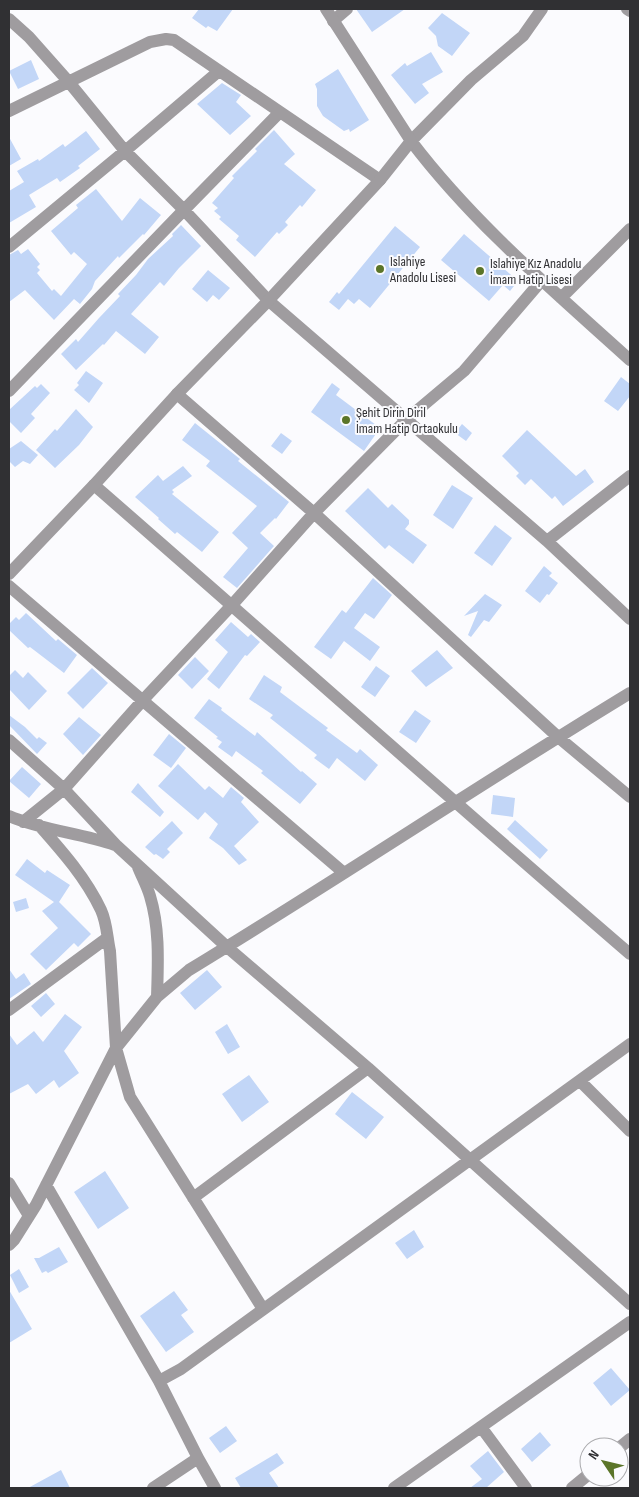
<svg xmlns="http://www.w3.org/2000/svg" width="639" height="1497" font-family="'Sofia Sans Condensed',sans-serif">
  <rect width="100%" height="100%" fill="#fbfbfe"/>
  <path fill="#c2d6f7" d="M199 9H233L217 31 208 26 206 28 192 18Z
    M356 9H405L372 32Z
    M442 13 470 33 452 56 438 46 436 36 428 28Z
    M431 52 443 72 422 84 429 93 415 104 391 75 405 63 407 66Z
    M31 60 39 79 18 89 9 71Z
    M338 69 369 120 350 132 349 129 344 131 323 116 317 106V89L315 84Z
    M222 83 241 95 236 102 251 116 230 135 197 104Z
    M274 130 295 154 284 164 316 190 302 207 300 205 285 222 288 225 279 234 277 232 255 257 236 240 239 236 219 219 221 217 214 211 218 208 212 203 234 178 232 176 257 151 255 149Z
    M86 131 100 149 78 166 80 168 60 182 57 178 29 195 36 207 9 223V191L24 182 17 171 38 159 39 161 63 144 65 147Z
    M9 137 21 159 9 166Z
    M96 189 122 221 140 198 161 215 144 235 143 234 119 258 118 256 95 281 92 289 80 304 74 299 54 320 25 290 9 302V255L18 250 21 254 28 249 40 264 37 267 40 270 37 273 52 291 54 289 61 296 87 264 74 252 71 255 51 231 78 208 76 205Z
    M181 225 201 246 179 268 164 286 160 282 131 314 159 337 145 354 116 331 104 345 103 344 76 370 61 354 76 339 78 342 99 318 120 296 118 294 136 275 148 259 173 236 172 234Z
    M395 226 420 247 370 308 359 299 354 304 348 299 339 310 329 302 337 292 339 294Z
    M464 234 518 281 510 291 503 285 489 301 441 260Z
    M208 270 230 288 219 300 213 295 207 302 192 289Z
    M86 371 103 383 89 403 74 390 79 385 77 383Z
    M621 377 630 384V396L618 411 604 401Z
    M332 383 340 389 336 395 380 428 364 451 311 412Z
    M41 384 50 393 31 414 35 418 21 433 9 421V410L35 386 37 388Z
    M76 409 93 427 79 445 55 468 36 450 55 429 57 431Z
    M195 423 240 459 238 461 289 502 276 519 275 518 260 533 274 546 237 588 223 577 248 548 232 533 257 506 206 466 210 461 182 440Z
    M462 424 472 433 466 441 455 433Z
    M527 430 576 476 585 469 594 482 563 506 555 496 552 499 531 479 525 485 516 476 519 473 502 456Z
    M281 433 292 441 282 454 271 446Z
    M21 441 38 455 30 464 23 461 15 467 9 461V449Z
    M183 466 192 476 172 490 174 492 172 494 219 532 202 552 177 532 175 534 158 519 159 518 135 497 158 475 163 481Z
    M452 485 473 498 453 529 433 515Z
    M368 488 388 508 392 504 409 520V524L405 529 427 545 413 564 389 545 385 549 345 511Z
    M495 525 512 538 492 566 474 553Z
    M544 566 552 573 549 576 558 583 549 595 547 594 540 603 525 591Z
    M373 578 392 595 374 619 365 613 354 628 380 647 370 661 344 641 331 659 314 647 342 610 346 613Z
    M485 594 502 605 489 622 484 620 471 637 468 635 478 611 464 616Z
    M26 613 56 641 58 639 77 655 64 673 30 647 28 648 9 630V624L16 617 19 620Z
    M231 622 248 637 251 634 260 642 247 656 245 655 219 689 207 679 228 652 215 640Z
    M437 650 453 668 426 687 411 671Z
    M195 657 209 671 192 689 178 675Z
    M376 666 390 676 375 697 361 687Z
    M92 668 108 683 83 709 67 693Z
    M15 670 23 678 28 672 47 691 29 710 9 689V676Z
    M264 675 282 687 280 692 328 728 326 730 357 753 360 749 378 765 365 781 337 758 329 769 314 758 317 755 270 718 273 715 249 699Z
    M209 699 222 708 221 710 255 736 257 732 301 772 302 771 317 784 300 804 261 773 263 771 236 751 232 757 218 747 222 742 216 738 218 737 194 718Z
    M415 710 431 721 416 743 399 732Z
    M9 715 25 727 37 739 39 737 47 743 37 754 9 725Z
    M79 717 101 735 83 755 63 734Z
    M169 734 186 748 171 768 153 755Z
    M178 764 205 790 209 786 223 798 231 787 244 798 241 802 259 822 234 846 247 860 239 865 223 848 209 838 218 824 205 812 198 820 158 786Z
    M22 767 41 784 29 798 9 781Z
    M138 783 164 812 160 817 131 792Z
    M493 795 515 798 513 817 491 814Z
    M515 820 548 850 540 859 507 829Z
    M172 821 183 833 167 849 170 852 163 859 156 854 154 855 145 847Z
    M27 859 45 873 47 870 70 885 59 902 91 934 78 947 74 943 46 970 30 954 58 928 42 911 54 902 15 875Z
    M26 898 29 908 16 912 13 902Z
    M9 969 16 979 24 973 31 984 9 999Z
    M207 970 222 987 195 1010 180 993Z
    M46 993 55 1004 41 1017 31 1006Z
    M65 1014 82 1027 64 1051 79 1073 59 1088 54 1080 36 1094 28 1084 9 1094V1034L17 1045 34 1031 43 1042Z
    M227 1024 240 1047 228 1054 215 1032Z
    M249 1075 269 1102 242 1122 222 1094Z
    M352 1092 384 1117 366 1139 335 1114Z
    M105 1171 129 1208 98 1229 74 1192Z
    M414 1230 424 1247 407 1259 395 1243Z
    M59 1247 68 1262 48 1273 46 1271 42 1273 34 1258H39Z
    M19 1269 29 1287 19 1293 10 1275Z
    M9 1290 32 1329 9 1343Z
    M174 1291 188 1310 181 1315 194 1332 166 1352 140 1316Z
    M611 1368 630 1390 611 1406 593 1383Z
    M226 1426 237 1441 220 1453 209 1438Z
    M540 1432 551 1445 532 1462 521 1449Z
    M488 1451 504 1472 486 1488H470L482 1479 470 1466Z
    M277 1453 284 1463 269 1473 279 1488H241L235 1478Z
    M61 1470 70 1488H28Z"/>
  <g fill="none" stroke-linecap="round" stroke-linejoin="round">
    <path stroke="#9f9c9f" stroke-width="12" d="M542 9 523 36 471 80 411 141C474 224 554 291 630 360
      M627 9 630 11
      M9 19 29 37 68 81 125 151 184 210 269 301 547 541 630 619
      M333 21 347 9
      M9 111 150 42 166 39 174 40 380 180
      M9 247 125 151 219 71
      M561 298 630 229
      M9 391 180 214 280 112
      M177 394 314 513 558 737 630 797
      M94 485C273 641 450 799 630 954
      M547 541 630 476
      M9 586 344 873
      M9 740 64 789 117 846 227 947 368 1068 630 1304
      M9 816C41 830 80 833 115 845
      M23 822 64 789 143 700 232 605 314 513 407 419 464 371 542 280
      M39 825C62 851 86 878 101 910 107 923 107 937 110 951L116 1048 130 1097 263 1309
      M138 867C142 877 147 886 150 896 160 929 158 963 157 997
      M9 1010 107 938
      M580 1081 630 1131
      M9 1183 29 1216
      M46 1185 159 1381 198 1458 215 1488
      M193 1198 368 1068
      M9 1245 14 1240 36 1205 116 1048 157 997 189 970C337 880 482 783 630 693
      M159 1381 181 1369 630 1044
      M481 1427 526 1488
      M619 1448 630 1439
      M153 1488 198 1458
      M394 1488 630 1322
      M572 1488 589 1474"/>
    <path stroke="#9f9c9f" stroke-width="12" d="M9 574 94 485 177 394 268 301 380 180 411 141 326 9"/>
  </g>
  <g fill="#5b7529" stroke="#fbfbfe" stroke-width="2">
    <circle cx="380" cy="269" r="5"/>
    <circle cx="480" cy="271" r="5"/>
    <circle cx="346" cy="420" r="5"/>
  </g>
  <g text-anchor="middle" stroke-width="4" stroke-linejoin="round" paint-order="stroke">
    <g font-size="14" fill="#303033" stroke="#fbfbfe" text-anchor="start">
      <text x="390" y="266">Islahiye<tspan x="390" dy="16">Anadolu Lisesi</tspan></text>
      <text x="490" y="268">Islahiye Kız Anadolu<tspan x="490" dy="16">İmam Hatip Lisesi</tspan></text>
      <text x="356" y="417">Şehit Dirin Diril<tspan x="356" dy="16">İmam Hatip Ortaokulu</tspan></text>
    </g>
  </g>
  <rect width="639" height="1497" fill="none" stroke="#303033" stroke-width="20"/>
  <g transform="translate(604 1462) rotate(305)"><circle r="24" fill="#fbfbfe" stroke="#aaaaad"/>
  <path d="M0-4L9 19L0 12L-9 19Z" fill="#5b7529"/>
  <text y="-8" font-size="14" font-weight="bold" text-anchor="middle" fill="#303033">N</text>
  </g>
</svg>
